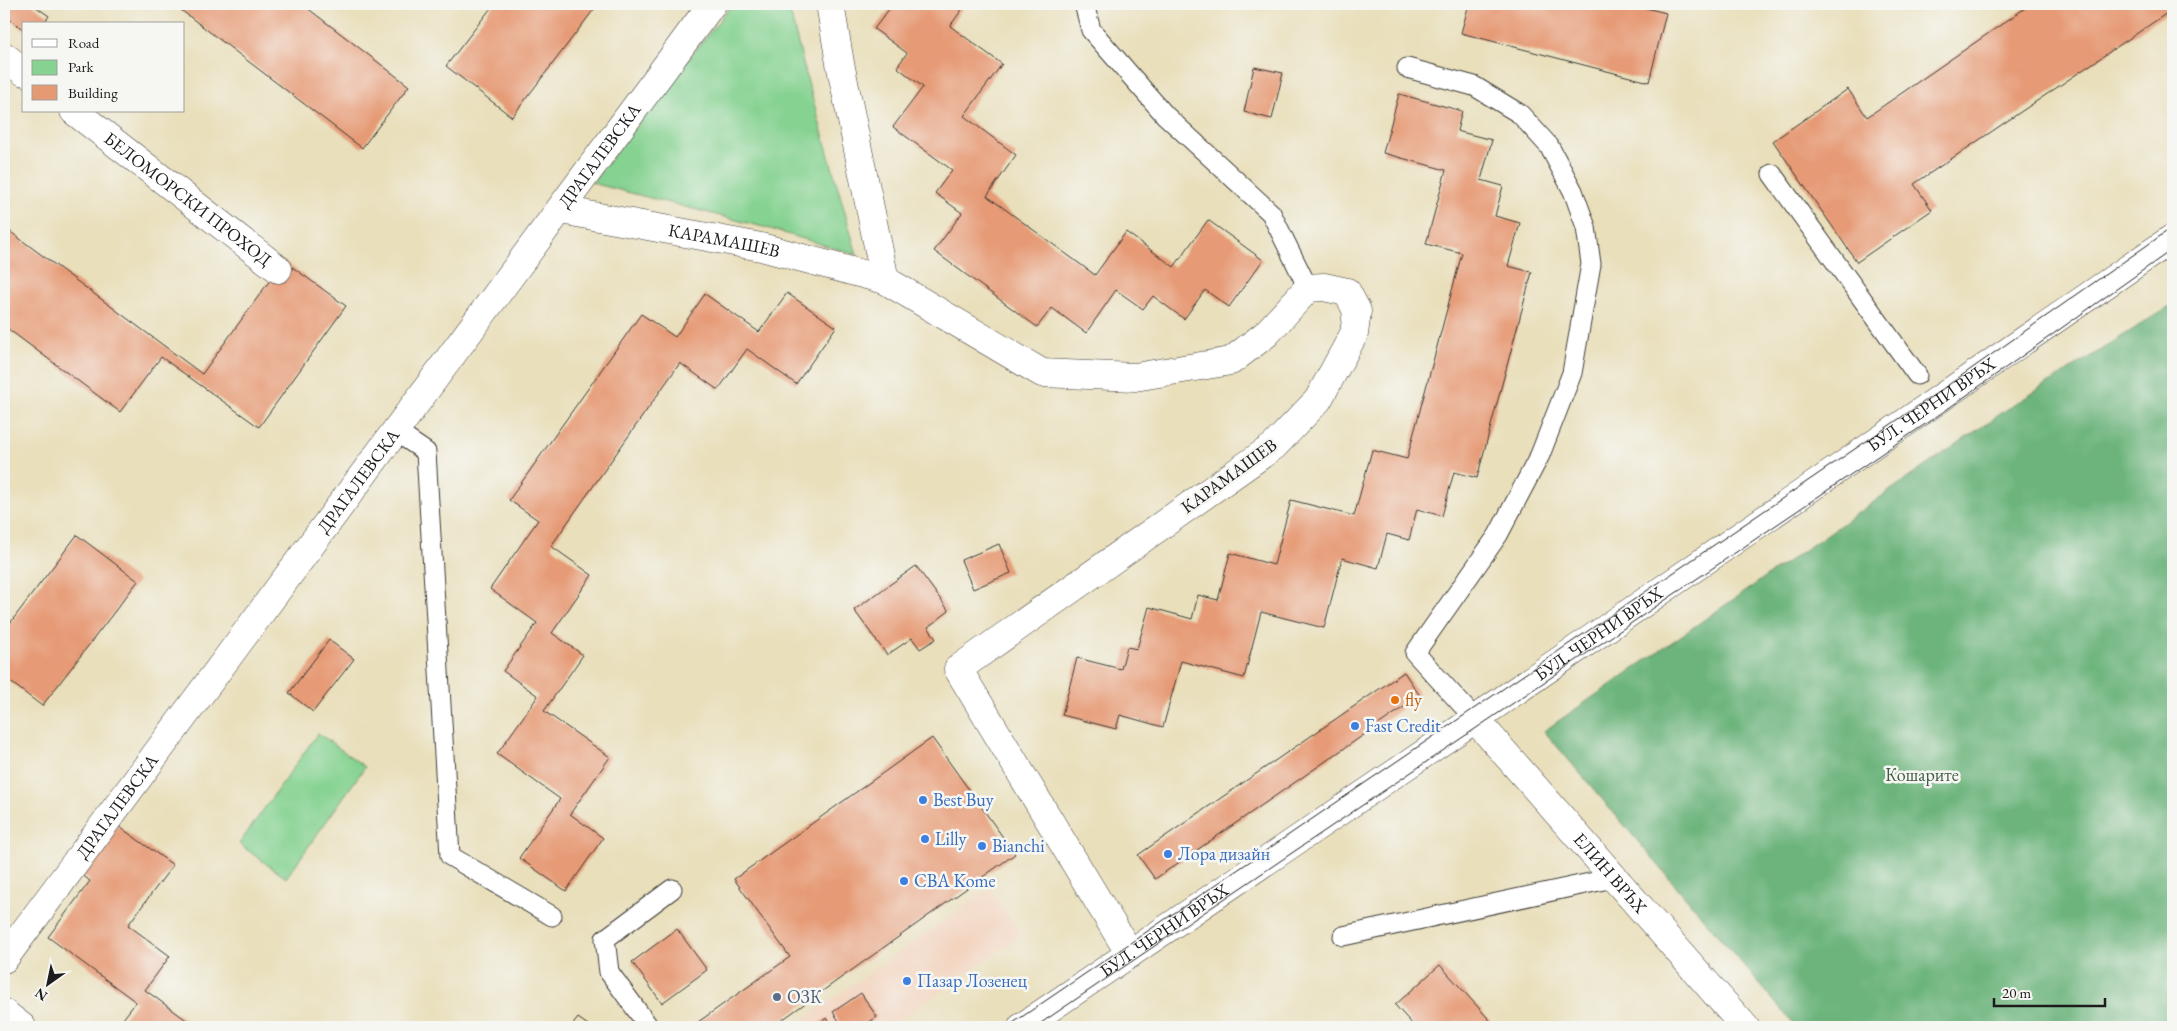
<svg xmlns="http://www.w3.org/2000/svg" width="2177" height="1031" font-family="'EB Garamond',serif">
  <rect width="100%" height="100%" fill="#f6f6f2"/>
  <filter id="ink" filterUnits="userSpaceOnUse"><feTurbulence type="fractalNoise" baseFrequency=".02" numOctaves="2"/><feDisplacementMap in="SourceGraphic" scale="10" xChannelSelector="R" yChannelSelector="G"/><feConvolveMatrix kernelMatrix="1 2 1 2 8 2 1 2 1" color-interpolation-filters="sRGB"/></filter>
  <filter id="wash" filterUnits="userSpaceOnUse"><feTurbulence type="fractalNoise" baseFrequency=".0096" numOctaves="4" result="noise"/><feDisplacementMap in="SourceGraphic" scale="20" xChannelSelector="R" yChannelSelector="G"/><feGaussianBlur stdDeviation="1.12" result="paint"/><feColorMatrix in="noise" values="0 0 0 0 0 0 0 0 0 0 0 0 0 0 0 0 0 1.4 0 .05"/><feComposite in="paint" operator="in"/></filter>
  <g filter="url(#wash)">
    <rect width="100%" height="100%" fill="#e9dfbb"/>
    <path fill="#f3d4bf" d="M990 889 1022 935 889 1027H792Z"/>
    <path fill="#85d291" stroke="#507756" d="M732 4H788L806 75 857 255 767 228 592 183Z
      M318 733 365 767 286 878 239 844Z"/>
    <path fill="#6cb47b" stroke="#44684c" d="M2173 304V1027H1796L1544 731 2006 410Z"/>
    <g id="blocks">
      <path fill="#e69a74" d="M5 4H32L49 16 43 24H24V30L4 15Z
        M173 4H302L409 86 362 148Z
        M494 4H598L512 117 446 66Z
        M893 4H966L950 26 1002 64 964 116 1016 155 987 196 1095 275 1126 232 1174 267 1208 220 1263 260 1229 307 1205 290 1184 319 1153 296 1143 309 1116 290 1086 333 1052 308 1037 327 934 251 962 213 935 193 952 170 893 127 923 87 897 67 907 53 874 29Z
        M1469 4H1630L1666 13 1649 82 1461 33Z
        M2031 4H2173V9L1914 184 1932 210 1857 262 1773 141 1848 89 1867 117Z
        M1254 67 1283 73 1272 119 1244 112Z
        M1399 94 1462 111 1457 131 1492 140 1481 180 1503 186 1495 216 1520 223 1508 266 1532 272 1477 478 1454 472 1442 516 1417 509 1409 540 1387 534 1378 568 1342 558 1324 628 1261 612 1244 678 1181 661 1163 727 1120 715 1116 729 1062 715 1077 658 1121 669 1127 647 1137 649 1149 607 1192 619 1198 595 1218 600 1230 553 1274 565 1291 500 1354 516 1372 450 1407 459 1462 253 1426 244 1446 170 1383 153Z
        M4 227 202 374 284 261 346 306 259 427 161 357 120 412 4 326Z
        M787 293 836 327 796 384 747 349 718 390 680 363 551 546 592 575 552 633 583 655 544 711 610 757 570 814 603 838 566 891 519 858 560 799 497 754 538 696 503 671 537 623 490 589 538 520 509 500 641 314 675 337 705 294 759 332Z
        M77 535 138 581 42 706 4 677V631Z
        M999 544 1011 573 973 589 961 560Z
        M916 566 949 611 928 627 936 639 920 649 912 638 887 655 854 610Z
        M329 640 354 659 313 712 289 693Z
        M1404 672 1420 696 1155 879 1138 855Z
        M932 738 1015 854 772 1027H691L790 957 734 879Z
        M117 825 173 865 128 925 170 956 145 990 196 1027H117L136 1002 48 937 90 881 81 874Z
        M677 929 707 970 662 1003 632 962Z
        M1440 965 1496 1027H1415L1395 1005Z
        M861 993 877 1017 862 1027H843L833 1012Z
        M578 1018 591 1027H571Z
        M827 1018 833 1027H812Z"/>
    </g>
  </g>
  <g filter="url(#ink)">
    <use href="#blocks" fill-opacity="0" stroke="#3b3934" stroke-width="1"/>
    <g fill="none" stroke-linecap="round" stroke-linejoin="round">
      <g stroke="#3b3934" stroke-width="21">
        <path id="service" d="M1084 4 1091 30 1165 115 1271 213 1308 288
          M1407 68 1474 86 1520 114 1549 146 1573 191 1586 227 1591 264 1572 373 1540 455 1498 535 1415 653 1475 719
          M1772 174 1917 375
          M395 431 426 452 450 856 552 916
          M1343 936 1613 878
          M649 1027 609 972 605 939 672 889"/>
      </g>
      <g stroke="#3b3934" stroke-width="29">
        <g id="minor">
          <path d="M830 4 840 63 885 280"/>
          <path d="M4 56 24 72"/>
          <path id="s1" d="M74 111 278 269"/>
          <path id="s2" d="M561 210 761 247 885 280 1042 373 1135 377 1231 361 1266 334 1308 288 1324 287 1347 292 1357 311 1354 334 1318 400 1274 446 958 669 1130 954"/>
          <path id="s3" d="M1475 719 1745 1027"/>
          <path id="s4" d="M4 959 712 4"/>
          <path d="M4 1013 22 1027"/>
        </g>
      </g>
      <g stroke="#3b3934" stroke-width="29">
        <g id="secondary">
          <path id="s5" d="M1022 1027 1475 719 2173 238"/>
        </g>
      </g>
      <use href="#service" stroke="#fff" stroke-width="19"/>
      <use href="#minor" stroke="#fff" stroke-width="28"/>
      <use href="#secondary" stroke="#fff" stroke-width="28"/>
      <path stroke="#1c1c1c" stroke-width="1" d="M1007 1027 1934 395 2173 227
        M1035 1027 1946 410 2173 249"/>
    </g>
  </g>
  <circle fill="#e8710a" stroke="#f6f6f2" stroke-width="2" cx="1395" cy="700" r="5"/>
  <g fill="#3f7fe0" stroke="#f6f6f2" stroke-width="2">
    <circle cx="1355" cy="726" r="5"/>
    <circle cx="923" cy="800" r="5"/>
    <circle cx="925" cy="839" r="5"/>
    <circle cx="982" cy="846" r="5"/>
    <circle cx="1168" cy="854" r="5"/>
    <circle cx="904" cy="881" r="5"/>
    <circle cx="907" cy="981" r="5"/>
  </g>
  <circle fill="#5c6f8a" stroke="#f6f6f2" stroke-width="2" cx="777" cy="997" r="5"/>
  <g text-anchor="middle" stroke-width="5" stroke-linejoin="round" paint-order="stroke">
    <g font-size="18" fill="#1c1c1c" stroke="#f6f6f2">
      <text dy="6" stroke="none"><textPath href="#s4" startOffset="1000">ДРАГАЛЕВСКА</textPath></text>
      <text dy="6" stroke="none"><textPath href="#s1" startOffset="144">БЕЛОМОРСКИ ПРОХОД</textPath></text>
      <text dy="6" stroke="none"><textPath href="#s2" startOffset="166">КАРАМАШЕВ</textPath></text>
      <text dy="6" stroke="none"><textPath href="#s5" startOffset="1102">БУЛ. ЧЕРНИ ВРЪХ</textPath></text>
      <text transform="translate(1229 476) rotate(-36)" y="6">КАРАМАШЕВ</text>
      <text dy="6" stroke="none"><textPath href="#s4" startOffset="595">ДРАГАЛЕВСКА</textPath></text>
      <text dy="6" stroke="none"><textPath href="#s5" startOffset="698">БУЛ. ЧЕРНИ ВРЪХ</textPath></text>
      <text dy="6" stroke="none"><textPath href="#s4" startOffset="190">ДРАГАЛЕВСКА</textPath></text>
      <text dy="6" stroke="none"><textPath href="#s3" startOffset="205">ЕЛИН ВРЪХ</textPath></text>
      <text dy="6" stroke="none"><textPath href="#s5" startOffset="172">БУЛ. ЧЕРНИ ВРЪХ</textPath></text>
    </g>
    <g font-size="18" fill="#c56008" stroke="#f6f6f2" text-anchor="start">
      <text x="1405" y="706">fly</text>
    </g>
    <g font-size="18" fill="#366cbe" stroke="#f6f6f2" text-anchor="start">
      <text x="1365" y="732">Fast Credit</text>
      <text x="933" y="806">Best Buy</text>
      <text x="935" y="845">Lilly</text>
      <text x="992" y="852">Bianchi</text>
      <text x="1178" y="860">Лора дизайн</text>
      <text x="914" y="887">CBA Kome</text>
      <text x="917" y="987">Пазар Лозенец</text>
    </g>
    <g font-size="18" fill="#415c45" stroke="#f6f6f2">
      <text x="1922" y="781">Кошарите</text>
    </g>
    <g font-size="18" fill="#4e5e75" stroke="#f6f6f2" text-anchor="start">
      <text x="787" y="1003">ОЗК</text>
    </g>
  </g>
  <rect width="2177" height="1031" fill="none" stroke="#f6f6f2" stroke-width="20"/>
  <rect x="22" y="22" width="162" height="90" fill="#f6f6f2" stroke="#9f9f9c"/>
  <rect x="32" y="39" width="25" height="8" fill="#ffffff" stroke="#9f9f9c"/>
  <text x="68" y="48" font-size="15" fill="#1c1c1c">Road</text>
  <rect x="32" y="60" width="25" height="15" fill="#85d291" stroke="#9f9f9c"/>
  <text x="68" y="72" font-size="15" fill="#1c1c1c">Park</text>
  <rect x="32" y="85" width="25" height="15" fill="#e69a74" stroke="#9f9f9c"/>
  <text x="68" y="98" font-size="15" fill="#1c1c1c">Building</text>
  <g transform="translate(48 984) rotate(213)" stroke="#f6f6f2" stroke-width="4" paint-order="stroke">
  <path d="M0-4L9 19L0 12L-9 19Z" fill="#1c1c1c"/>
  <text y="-8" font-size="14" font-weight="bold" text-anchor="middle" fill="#1c1c1c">N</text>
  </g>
  <path d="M1994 998v8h111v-8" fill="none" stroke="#1c1c1c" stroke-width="2.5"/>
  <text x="2002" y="998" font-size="15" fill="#1c1c1c" stroke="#f6f6f2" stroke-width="4" paint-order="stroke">20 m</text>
</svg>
